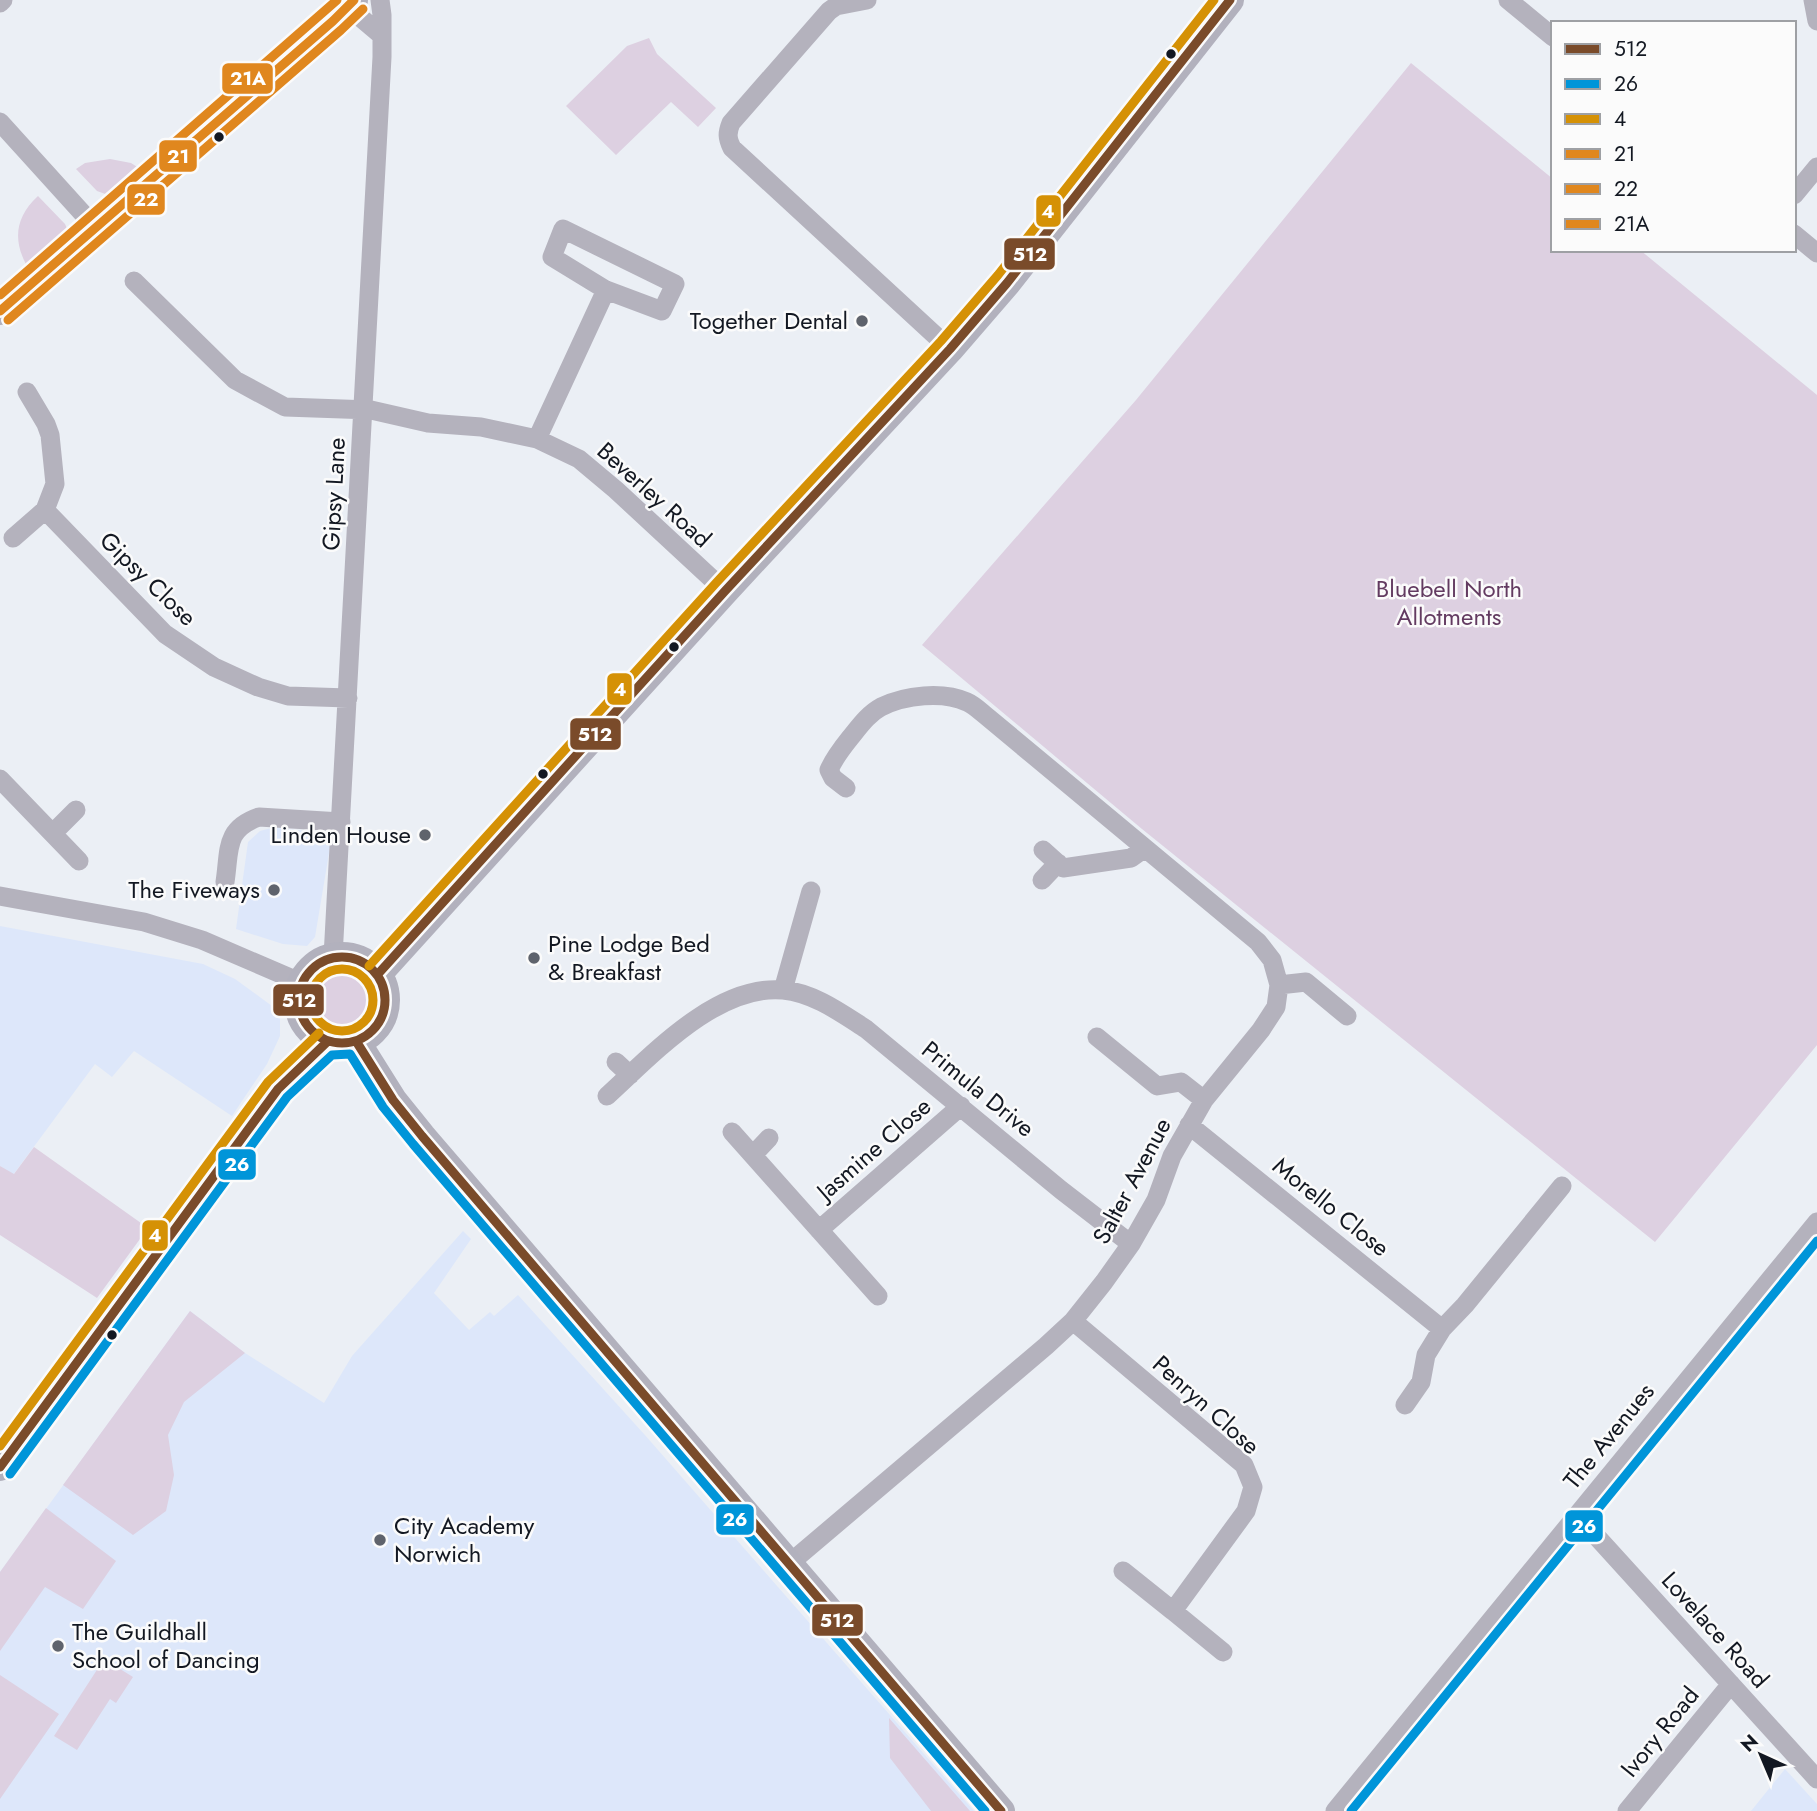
<svg xmlns="http://www.w3.org/2000/svg" width="1817" height="1811" font-family="Jost,sans-serif">
  <rect width="100%" height="100%" fill="#ebeff5"/>
  <path fill="#dde7fa" d="M275 827 332 835 315 937 307 946 283 944 236 929 248 842 260 831Z
    M0 926 203 964 235 979 272 1006 280 1019V1036L267 1064 232 1116 134 1051 112 1077 95 1064 13 1175 0 1166Z
    M463 1231 471 1239 434 1293 469 1330 490 1312 494 1316 518 1295 644 1434 974 1811H0V1572L190 1311 245 1353 324 1403 352 1356Z
    M1785 1769 1817 1804V1811H1751Z"/>
  <path fill="#ddd0e1" d="M649 38 657 54 716 108 698 127 671 102 616 155 566 106 627 46Z
    M1411 63 1553 179V250H1640L1817 395V1045L1655 1242 1142 829 922 645 1136 400Z
    M110 159 131 163 142 170 118 191 108 195 97 191 76 169 85 163Z
    M38 196 65 224 69 233 32 274C13 246 12 220 38 196Z
    M309 1000a34 34 0 1 1 68 0a34 34 0 1 1-68 0Z
    M34 1147 148 1228 97 1298 0 1235V1166L14 1174Z
    M190 1311 245 1353 184 1402 168 1435 174 1475 166 1511 133 1535 63 1485Z
    M46 1508 116 1561 83 1609 45 1587 0 1651V1572Z
    M104 1659 133 1677 116 1703 110 1699 77 1750 54 1736Z
    M0 1675 59 1714 0 1799Z
    M889 1718 970 1811H931L890 1758Z"/>
  <g fill="none" stroke-linecap="round" stroke-linejoin="round">
    <path stroke="#b4b2bd" stroke-width="19" d="M867 0 836 6 829 11 731 123C727 133 727 138 732 148L950 349
      M1508 0 1553 37
      M1813 0 1817 21
      M0 3 3 0
      M348 7 380 34
      M0 122 95 227
      M1794 195 1817 167
      M563 229 675 284 662 311 606 290 552 257Z
      M1794 234 1817 253
      M134 281 235 380 285 407 371 410 428 423 481 427 537 439 579 459 616 490 725 591
      M27 392 46 424 50 435 55 484 45 510 165 634 214 667 258 687 288 696 348 698
      M537 439 606 290
      M13 538 45 510
      M0 779 79 861
      M53 833 76 810
      M1043 850 1063 868 1131 858 1145 848
      M1042 880 1058 863
      M225 882C230 850 224 829 259 817L341 822
      M0 896 144 922 202 940 302 983
      M333 957 382 57V15L380 0
      M1279 985 1306 982 1347 1016
      M783 990 811 891
      M1097 1037 1157 1086 1181 1082 1204 1100
      M616 1062 630 1075
      M607 1096C652 1055 717 984 783 990 814 993 841 1013 866 1029L1061 1190 1131 1244
      M1189 1125 1442 1329 1465 1305 1562 1186
      M732 1132 878 1296
      M753 1155 769 1138
      M819 1230 961 1106
      M1073 1321 1244 1465 1253 1487 1246 1511 1173 1611 1223 1652
      M1405 1405 1421 1382 1426 1355 1442 1329
      M1577 1515 1817 1779
      M790 1563 1046 1346 1073 1321 1104 1282 1131 1244 1156 1200 1172 1156 1204 1100 1261 1030 1276 1007 1279 985 1272 960 1258 942 985 715C980 711 974 705 967 702 943 691 905 695 881 707 868 714 859 727 850 738 842 748 834 758 829 770L833 778 846 788
      M1123 1571 1173 1611
      M1335 1811 1817 1222
      M1627 1811 1731 1684"/>
    <path stroke="#b2b1bd" stroke-width="28" d="M0 311 333 21 354 0
      M298 1000a44 44 0 1 1 88 0a44 44 0 1 1-88 0Z
      M378 974 725 591 950 349 1007 283 1230 0
      M356 1041 393 1100 422 1136 1001 1811
      M0 1467 278 1089 327 1042"/>
    <g stroke="#fbfbfb" stroke-width="14">
      <path id="bus-1" d="M299 1000a43 43 0 1 1 86 0a43 43 0 1 1-86 0Z
        M378 974 725 591 950 349 1007 283 1230 0
        M356 1041 393 1100 422 1136 1001 1811
        M0 1467 278 1089 327 1042"/>
    </g>
    <g stroke="#fbfbfb" stroke-width="14">
      <path id="bus-2" d="M10 1474 287 1097 332 1055 350 1054 383 1107 413 1144 985 1811
        M1351 1811 1817 1241"/>
    </g>
    <g stroke="#fbfbfb" stroke-width="14">
      <path id="bus-3" d="M369 966 716 583 941 341 998 275 1214 0
        M311 1000a31 31 0 1 1 62 0a31 31 0 1 1-62 0Z
        M0 1446 268 1082 319 1033"/>
    </g>
    <g stroke="#fbfbfb" stroke-width="14">
      <path id="bus-4" d="M0 311 333 21 354 0"/>
    </g>
    <g stroke="#fbfbfb" stroke-width="14">
      <path id="bus-5" d="M8 320 341 30 363 9"/>
    </g>
    <g stroke="#fbfbfb" stroke-width="14">
      <path id="bus-6" d="M0 295 337 0"/>
    </g>
    <use href="#bus-1" stroke="#7a4b2a" stroke-width="9"/>
    <use href="#bus-2" stroke="#0095d9" stroke-width="9"/>
    <use href="#bus-3" stroke="#d59105" stroke-width="9"/>
    <use href="#bus-4" stroke="#e0871e" stroke-width="9"/>
    <use href="#bus-5" stroke="#e0871e" stroke-width="9"/>
    <use href="#bus-6" stroke="#e0871e" stroke-width="9"/>
  </g>
  <g fill="#131822" stroke="#fbfbfb" stroke-width="2.5">
    <circle cx="1171" cy="54" r="6"/>
    <circle cx="219" cy="137" r="6"/>
    <circle cx="674" cy="647" r="6"/>
    <circle cx="543" cy="774" r="6"/>
    <circle cx="112" cy="1335" r="6"/>
  </g>
  <g fill="#5f636c" stroke="#fbfbfb" stroke-width="2.5">
    <circle cx="862" cy="321" r="7"/>
    <circle cx="425" cy="835" r="7"/>
    <circle cx="274" cy="890" r="7"/>
    <circle cx="534" cy="958" r="7"/>
    <circle cx="380" cy="1540" r="7"/>
    <circle cx="58" cy="1646" r="7"/>
  </g>
  <g text-anchor="middle" stroke-width="5" stroke-linejoin="round" paint-order="stroke">
    <g font-size="24" fill="#131822" stroke="#fbfbfb" text-anchor="end">
      <text x="848" y="329">Together Dental</text>
      <text x="411" y="843">Linden House</text>
      <text x="260" y="898">The Fiveways</text>
      <text x="548" y="952" text-anchor="start">Pine Lodge Bed<tspan x="548" dy="28">&amp; Breakfast</tspan></text>
      <text x="394" y="1534" text-anchor="start">City Academy<tspan x="394" dy="28">Norwich</tspan></text>
      <text x="72" y="1640" text-anchor="start">The Guildhall<tspan x="72" dy="28">School of Dancing</tspan></text>
    </g>
    <g font-size="24" fill="#131822" stroke="#fbfbfb">
      <text transform="translate(334 494) rotate(-87)" y="8">Gipsy Lane</text>
      <text transform="translate(654 495) rotate(42)" y="8">Beverley Road</text>
      <text transform="translate(148 579) rotate(44)" y="8">Gipsy Close</text>
      <text transform="translate(978 1089) rotate(39)" y="8">Primula Drive</text>
      <text transform="translate(874 1149) rotate(-41)" y="8">Jasmine Close</text>
      <text transform="translate(1132 1181) rotate(-62)" y="8">Salter Avenue</text>
      <text transform="translate(1331 1207) rotate(39)" y="8">Morello Close</text>
      <text transform="translate(1206 1405) rotate(42)" y="8">Penryn Close</text>
      <text transform="translate(1609 1436) rotate(-51)" y="8">The Avenues</text>
      <text transform="translate(1715 1630) rotate(48)" y="8">Lovelace Road</text>
      <text transform="translate(1660 1732) rotate(-51)" y="8">Ivory Road</text>
    </g>
    <g font-size="24" fill="#633b61" stroke="#fbfbfb">
      <text x="1449" y="597">Bluebell North<tspan x="1449" dy="28">Allotments</tspan></text>
    </g>
  </g>
  <g stroke="#fbfbfb" stroke-width="2.5">
    <rect x="221" y="62" width="53" height="33" rx="7" fill="#e0871e"/>
    <rect x="158" y="139" width="40" height="34" rx="7" fill="#e0871e"/>
    <rect x="126" y="183" width="40" height="33" rx="7" fill="#e0871e"/>
    <rect x="1035" y="194" width="27" height="34" rx="7" fill="#d59105"/>
    <rect x="1003" y="237" width="53" height="34" rx="7" fill="#7a4b2a"/>
    <rect x="606" y="672" width="27" height="34" rx="7" fill="#d59105"/>
    <rect x="569" y="717" width="53" height="34" rx="7" fill="#7a4b2a"/>
    <rect x="272" y="983" width="53" height="34" rx="7" fill="#7a4b2a"/>
    <rect x="217" y="1148" width="40" height="33" rx="7" fill="#0095d9"/>
    <rect x="141" y="1219" width="28" height="33" rx="7" fill="#d59105"/>
    <rect x="715" y="1503" width="40" height="33" rx="7" fill="#0095d9"/>
    <rect x="1564" y="1509" width="40" height="34" rx="7" fill="#0095d9"/>
    <rect x="811" y="1603" width="53" height="34" rx="7" fill="#7a4b2a"/>
  </g>
  <g font-size="19" text-anchor="middle" font-weight="bold" fill="#fff">
    <text x="248" y="85">21A</text>
    <text x="178" y="163">21</text>
    <text x="146" y="206">22</text>
    <text x="1048" y="218">4</text>
    <text x="1030" y="261">512</text>
    <text x="620" y="696">4</text>
    <text x="595" y="741">512</text>
    <text x="299" y="1007">512</text>
    <text x="237" y="1171">26</text>
    <text x="155" y="1242">4</text>
    <text x="735" y="1526">26</text>
    <text x="1584" y="1533">26</text>
    <text x="837" y="1627">512</text>
  </g>
  <rect x="1551" y="21" width="245" height="231" fill="#fbfbfb" stroke="#9ea0a4" stroke-width="2"/>
  <rect x="1565" y="44" width="35" height="10" fill="#7a4b2a" stroke="#9ea0a4" stroke-width="2"/>
  <text x="1614" y="56" font-size="21" fill="#131822">512</text>
  <rect x="1565" y="79" width="35" height="10" fill="#0095d9" stroke="#9ea0a4" stroke-width="2"/>
  <text x="1614" y="91" font-size="21" fill="#131822">26</text>
  <rect x="1565" y="114" width="35" height="10" fill="#d59105" stroke="#9ea0a4" stroke-width="2"/>
  <text x="1614" y="126" font-size="21" fill="#131822">4</text>
  <rect x="1565" y="149" width="35" height="10" fill="#e0871e" stroke="#9ea0a4" stroke-width="2"/>
  <text x="1614" y="161" font-size="21" fill="#131822">21</text>
  <rect x="1565" y="184" width="35" height="10" fill="#e0871e" stroke="#9ea0a4" stroke-width="2"/>
  <text x="1614" y="196" font-size="21" fill="#131822">22</text>
  <rect x="1565" y="219" width="35" height="10" fill="#e0871e" stroke="#9ea0a4" stroke-width="2"/>
  <text x="1614" y="231" font-size="21" fill="#131822">21A</text>
  <g transform="translate(1761 1755) rotate(316)" stroke="#fbfbfb" stroke-width="5" paint-order="stroke">
  <path d="M0-5L12 26L0 18L-12 26Z" fill="#131822"/>
  <text y="-10" font-size="19" font-weight="bold" text-anchor="middle" fill="#131822">N</text>
  </g>
</svg>
